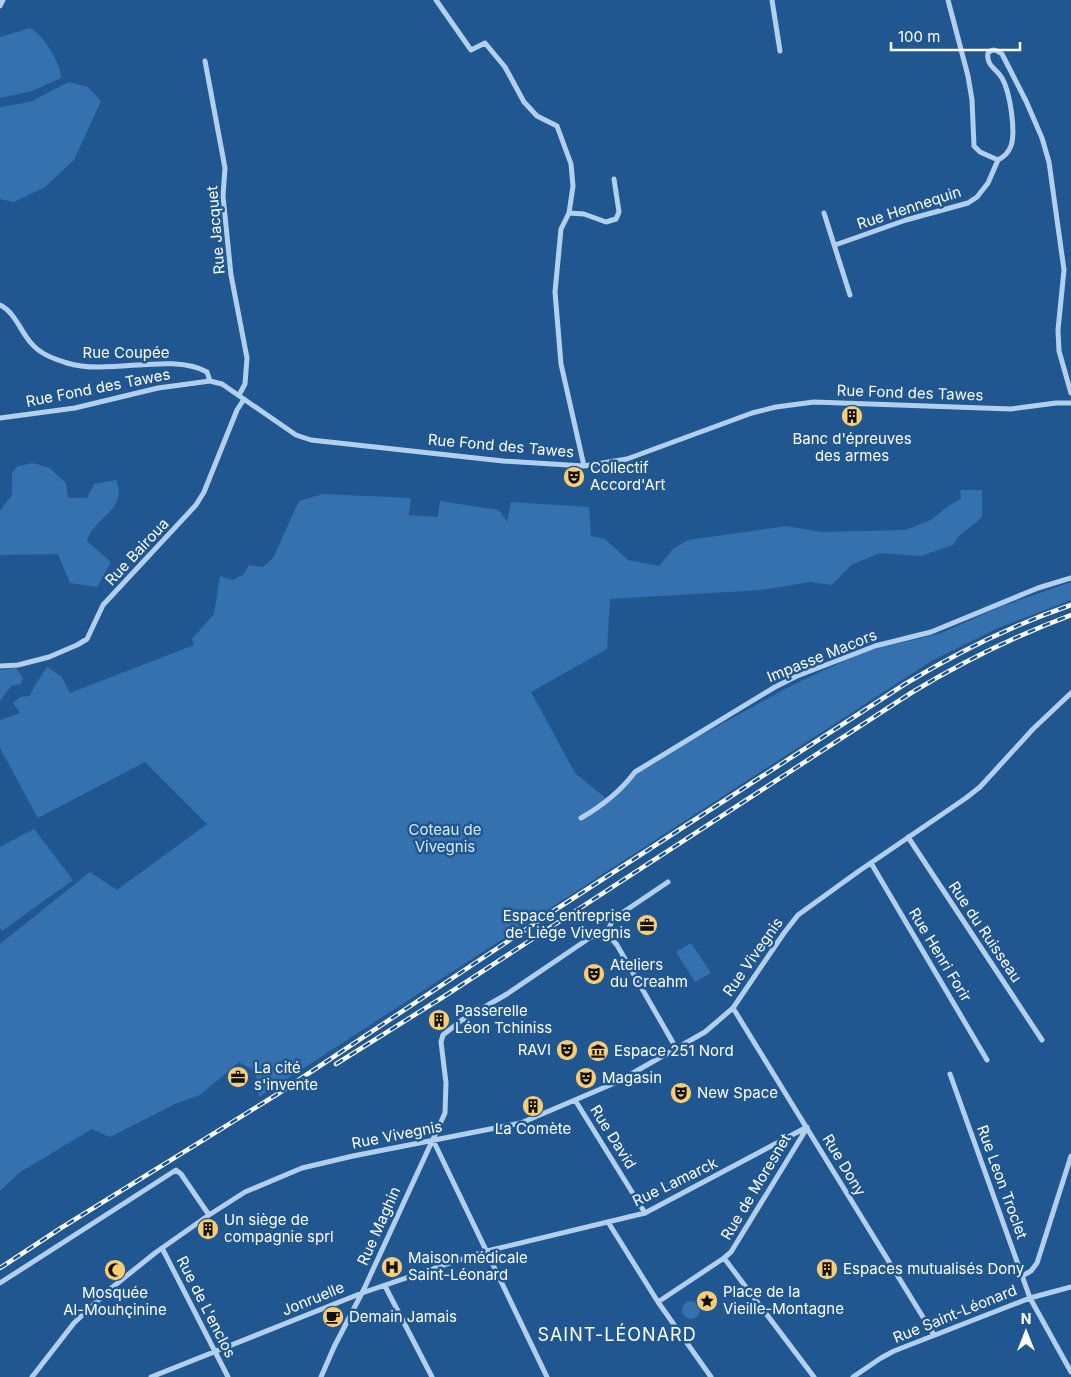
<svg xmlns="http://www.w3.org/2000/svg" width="1071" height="1377" font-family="Inter,sans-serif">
  <rect width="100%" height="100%" fill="#215791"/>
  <path fill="#3571ae" d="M30 28C42 33 62 65 61 78L32 91 0 98V37Z
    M69 82 88 87 101 101 74 160 45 187 14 202 0 199V107L30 102Z
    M33 463 49 468 66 483 68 498H87L94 484 116 480C129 510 92 518 87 541L111 562 97 587 70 583 58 554 0 555V511L12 495V473L18 466Z
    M960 490H982V517C973 527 959 532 953 545L921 556 880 553 851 565 832 585 810 582 762 590 610 599 607 649 531 692 575 773 608 800 635 772 783 690 803 680 866 651 939 634 1000 607 1071 582V600L998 628 933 660 259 1097 255 1071 239 1062 200 1095 177 1103 110 1137 92 1129 19 1173 0 1191V944L90 872 117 890 207 824 145 762 38 818 0 748V720L20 713 13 703 20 697 30 696 35 685 47 667 61 676 70 693 194 645 192 639 214 614 220 576 232 580 243 575 249 565 263 567 273 558 299 501 323 494 411 498 409 515 438 517 440 501 499 510 507 522 511 502 589 507 591 536 605 539 628 560 659 566 673 549 688 540 786 526 822 532 905 530 931 520 948 506 961 499Z
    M16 668 23 678 21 684 11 686 0 701V670Z
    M34 829 73 880 2 931 0 928V847Z
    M691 943 711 973 695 982 676 952Z
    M682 1310a9 9 0 1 1 18 0a9 9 0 1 1-18 0Z"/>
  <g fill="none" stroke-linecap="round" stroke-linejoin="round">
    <path stroke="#b2cfed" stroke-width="5" d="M436 0 471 50 485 43 505 67 524 102 537 116 557 126 571 164 573 186 569 213 561 229 555 292 561 364 584 466
      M772 0 780 51
      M948 0 968 76 972 100 974 146 980 152 998 160C1005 156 1008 153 1011 146 1016 131 1010 92 1002 78 996 68 986 66 988 53 993 48 996 50 1002 54L1026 101 1042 138 1049 162 1064 270 1058 330 1059 351 1071 393
      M0 6 3 0
      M205 61 225 168 223 196 231 275 247 358 245 384 239 395
      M569 213 584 214 606 222 616 219 619 212 614 179
      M824 213 850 295
      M835 245 906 220 968 203 977 197 988 183 998 160
      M0 305C14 311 21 332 31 343 40 354 54 359 67 363 109 376 171 352 207 372L210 381
      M0 418 75 408 158 388 210 381 222 384 296 435 311 440 503 461 584 466 627 459 752 413 776 407 814 402 1011 409 1056 403H1071
      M0 666 18 665 49 657 77 645 87 639 103 605 196 505 204 492 237 410 244 399
      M581 818C602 806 620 792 635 772L775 687 797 676 875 646 931 632 1038 588 1071 578
      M908 837 1042 1040
      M871 863 987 1060
      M606 935 611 938 617 945 676 1048
      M606 935 613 919 668 882
      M733 1008 934 1335
      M950 1074 1030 1298 1071 1372
      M575 1100 645 1213
      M433 1140 547 1377
      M608 1222 658 1302 711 1377
      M162 1248 228 1377
      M724 1258 731 1252 807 1128
      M1022 1276 1031 1271 1037 1263 1071 1156
      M0 1283 176 1170 181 1174 209 1215
      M385 1286 432 1377
      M658 1302 724 1258 814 1377
      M32 1377 74 1323 109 1290 155 1253 209 1215 245 1192 302 1168 353 1156 521 1123 617 1082 705 1032 733 1008 784 933 798 915 859 871 966 798 980 787 1033 729 1071 693
      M151 1377 362 1293 453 1262 487 1251 645 1213 807 1127
      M321 1377 334 1347 364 1289 445 1113 446 1083 441 1042 443 1035 462 1020 507 994 591 937 606 935
      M853 1377 881 1358 894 1351 1030 1298 1071 1287"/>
    <g stroke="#fff" stroke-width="4.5">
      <path id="rail" d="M336 1064 440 999 911 693C962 662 1015 636 1071 615
        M0 1268 61 1228 276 1095 555 910 905 684C958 652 1013 625 1071 605"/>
    </g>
    <use href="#rail" stroke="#215791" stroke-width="2.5" stroke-dasharray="8" stroke-linecap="butt"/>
  </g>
  <defs>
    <g id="building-disc" transform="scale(1.125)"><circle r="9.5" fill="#f9cd74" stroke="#215791"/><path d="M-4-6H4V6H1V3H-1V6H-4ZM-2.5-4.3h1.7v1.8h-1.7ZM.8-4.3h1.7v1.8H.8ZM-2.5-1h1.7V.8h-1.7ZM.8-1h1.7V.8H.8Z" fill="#111"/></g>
    <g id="theatre-disc" transform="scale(1.125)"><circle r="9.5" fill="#f9cd74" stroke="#215791"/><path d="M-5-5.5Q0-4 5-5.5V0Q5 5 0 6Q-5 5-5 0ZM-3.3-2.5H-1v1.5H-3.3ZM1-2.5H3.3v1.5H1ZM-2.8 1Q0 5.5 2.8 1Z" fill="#111"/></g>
    <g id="office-disc" transform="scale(1.125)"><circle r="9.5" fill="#f9cd74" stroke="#215791"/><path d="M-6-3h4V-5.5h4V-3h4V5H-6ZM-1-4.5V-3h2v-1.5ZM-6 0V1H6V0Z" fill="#111"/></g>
    <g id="museum-disc" transform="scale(1.125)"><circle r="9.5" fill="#f9cd74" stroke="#215791"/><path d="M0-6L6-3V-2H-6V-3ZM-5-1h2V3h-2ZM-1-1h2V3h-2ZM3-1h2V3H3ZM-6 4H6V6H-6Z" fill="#111"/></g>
    <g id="hospital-disc" transform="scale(1.125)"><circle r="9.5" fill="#f9cd74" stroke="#215791"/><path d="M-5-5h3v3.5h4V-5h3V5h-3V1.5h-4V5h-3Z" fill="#111"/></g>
    <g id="mosque-disc" transform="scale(1.125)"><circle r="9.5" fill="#f9cd74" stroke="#215791"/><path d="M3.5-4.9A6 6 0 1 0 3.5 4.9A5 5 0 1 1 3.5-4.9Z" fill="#111"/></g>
    <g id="sight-disc" transform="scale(1.125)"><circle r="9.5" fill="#f9cd74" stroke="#215791"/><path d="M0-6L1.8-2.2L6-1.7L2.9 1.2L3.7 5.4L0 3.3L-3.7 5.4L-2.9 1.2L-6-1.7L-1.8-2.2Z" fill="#111"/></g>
    <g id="cafe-disc" transform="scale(1.125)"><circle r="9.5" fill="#f9cd74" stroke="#215791"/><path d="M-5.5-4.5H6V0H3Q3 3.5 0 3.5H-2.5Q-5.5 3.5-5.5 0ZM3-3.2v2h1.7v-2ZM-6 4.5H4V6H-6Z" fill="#111"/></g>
  </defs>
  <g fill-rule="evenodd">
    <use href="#building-disc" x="852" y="416"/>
    <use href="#theatre-disc" x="574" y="477"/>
    <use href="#office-disc" x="647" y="925"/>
    <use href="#theatre-disc" x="594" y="974"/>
    <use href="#building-disc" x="439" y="1020"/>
    <use href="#theatre-disc" x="567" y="1050"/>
    <use href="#museum-disc" x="598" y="1051"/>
    <use href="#office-disc" x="238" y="1077"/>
    <use href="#theatre-disc" x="586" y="1078"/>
    <use href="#theatre-disc" x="681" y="1093"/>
    <use href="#building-disc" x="533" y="1106"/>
    <use href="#building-disc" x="208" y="1229"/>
    <use href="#hospital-disc" x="392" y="1267"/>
    <use href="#building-disc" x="827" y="1269"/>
    <use href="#mosque-disc" x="115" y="1270"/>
    <use href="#sight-disc" x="707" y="1301"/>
    <use href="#cafe-disc" x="333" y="1317"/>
  </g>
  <g text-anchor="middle" stroke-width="5" stroke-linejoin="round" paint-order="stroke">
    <g font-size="15" fill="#fff" stroke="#215791">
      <text transform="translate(909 208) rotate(-18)" y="5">Rue Hennequin</text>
      <text transform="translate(216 230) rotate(-95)" y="5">Rue Jacquet</text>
      <text x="126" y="358">Rue Coupée</text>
      <text transform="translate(98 388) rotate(-11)" y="5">Rue Fond des Tawes</text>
      <text transform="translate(910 393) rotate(2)" y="5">Rue Fond des Tawes</text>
      <text transform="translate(501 446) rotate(5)" y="5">Rue Fond des Tawes</text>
      <text transform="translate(137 552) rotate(-47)" y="5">Rue Bairoua</text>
      <text transform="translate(822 656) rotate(-22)" y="5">Impasse Macors</text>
      <text transform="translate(985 932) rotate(56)" y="5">Rue du Ruisseau</text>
      <text transform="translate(940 955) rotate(59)" y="5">Rue Henri Forir</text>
      <text transform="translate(753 957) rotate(-55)" y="5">Rue Vivegnis</text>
      <text transform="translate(397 1135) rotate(-11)" y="5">Rue Vivegnis</text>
      <text transform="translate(613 1137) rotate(58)" y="5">Rue David</text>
      <text transform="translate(844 1165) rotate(59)" y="5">Rue Dony</text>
      <text transform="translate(675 1182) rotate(-26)" y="5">Rue Lamarck</text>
      <text transform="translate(1002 1182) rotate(70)" y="5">Rue Leon Troclet</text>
      <text transform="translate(756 1187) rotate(-59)" y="5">Rue de Moresnet</text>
      <text transform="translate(379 1226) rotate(-66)" y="5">Rue Maghin</text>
      <text transform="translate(313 1299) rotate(-22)" y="5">Jonruelle</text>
      <text transform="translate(206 1307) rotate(63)" y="5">Rue de L'enclos</text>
      <text transform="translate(955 1314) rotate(-22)" y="5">Rue Saint-Léonard</text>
    </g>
    <g font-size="15" fill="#fff" stroke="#215791" text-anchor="start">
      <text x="852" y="444" text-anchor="middle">Banc d'épreuves<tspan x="852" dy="17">des armes</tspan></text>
      <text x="590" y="473">Collectif<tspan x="590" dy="17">Accord'Art</tspan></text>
      <text x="631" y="921" text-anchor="end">Espace entreprise<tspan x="631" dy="17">de Liège Vivegnis</tspan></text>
      <text x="610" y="970">Ateliers<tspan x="610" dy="17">du Creahm</tspan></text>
      <text x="455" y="1016">Passerelle<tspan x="455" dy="17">Léon Tchiniss</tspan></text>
      <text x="551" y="1055" text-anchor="end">RAVI</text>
      <text x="614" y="1056">Espace 251 Nord</text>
      <text x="254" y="1073">La cité<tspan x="254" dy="17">s'invente</tspan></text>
      <text x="602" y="1083">Magasin</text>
      <text x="697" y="1098">New Space</text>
      <text x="533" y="1134" text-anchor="middle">La Comète</text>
      <text x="224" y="1225">Un siège de<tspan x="224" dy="17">compagnie sprl</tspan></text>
      <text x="408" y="1263">Maison médicale<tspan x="408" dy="17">Saint-Léonard</tspan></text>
      <text x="843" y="1274">Espaces mutualisés Dony</text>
      <text x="723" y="1297">Place de la<tspan x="723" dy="17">Vieille-Montagne</tspan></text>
      <text x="115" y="1298" text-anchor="middle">Mosquée<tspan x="115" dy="17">Al-Mouhçinine</tspan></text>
      <text x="349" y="1322">Demain Jamais</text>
    </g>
    <g font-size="15" fill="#d8e9f9" stroke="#215791">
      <text x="445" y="835">Coteau de<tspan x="445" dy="17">Vivegnis</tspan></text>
    </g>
    <g font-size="18" letter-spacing="1" fill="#fff" stroke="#215791">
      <text x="617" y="1341">SAINT-LÉONARD</text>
    </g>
  </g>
  <g transform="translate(1026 1332)" stroke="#215791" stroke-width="4" paint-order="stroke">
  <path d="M0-4L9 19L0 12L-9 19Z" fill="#ffffff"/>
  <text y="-8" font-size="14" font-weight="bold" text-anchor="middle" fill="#ffffff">N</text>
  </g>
  <path d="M891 42v8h129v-8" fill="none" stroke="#ffffff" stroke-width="2.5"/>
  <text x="898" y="42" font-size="15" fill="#ffffff" stroke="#215791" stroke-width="4" paint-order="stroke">100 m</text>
</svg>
